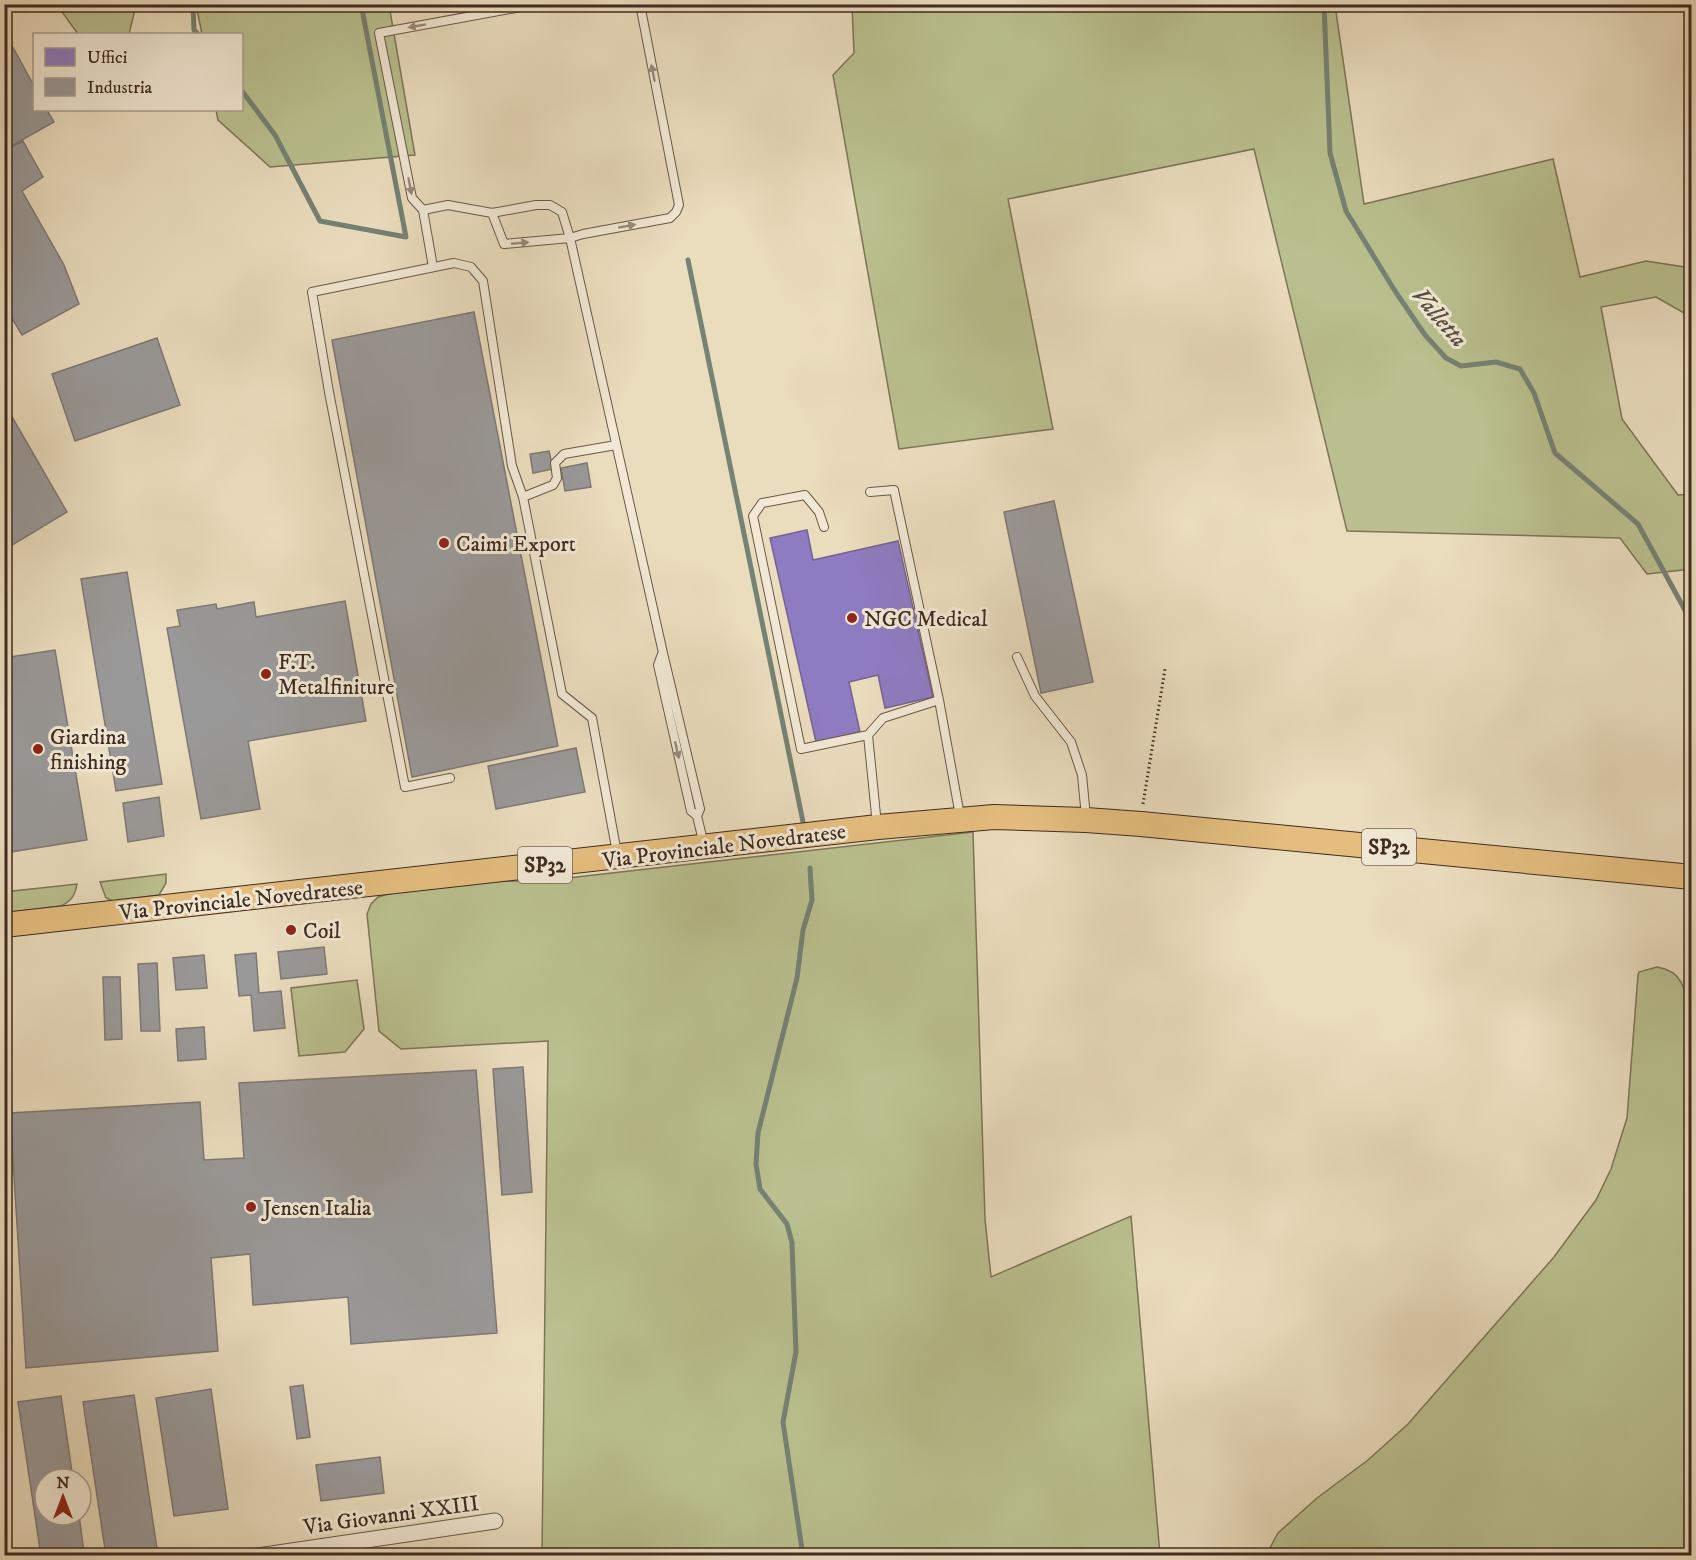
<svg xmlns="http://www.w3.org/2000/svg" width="1696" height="1560" font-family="'IM FELL DW Pica',serif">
  <rect width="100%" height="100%" fill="#eaddbe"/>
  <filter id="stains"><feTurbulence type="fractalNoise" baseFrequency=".00333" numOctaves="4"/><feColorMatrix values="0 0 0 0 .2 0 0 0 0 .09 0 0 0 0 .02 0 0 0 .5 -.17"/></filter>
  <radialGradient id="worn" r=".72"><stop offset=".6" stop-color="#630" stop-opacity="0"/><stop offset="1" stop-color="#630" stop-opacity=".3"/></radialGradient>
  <path fill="#bac08f" stroke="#7d7558" stroke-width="1.5" d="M57 5H136L129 34H78Z
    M196 5H389L415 155 270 167 218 120 216 110H242V34H202Z
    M852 5H1335L1364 204 1553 159 1580 277 1646 261 1691 268V317L1656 297 1601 307 1622 419 1678 495 1691 494V569L1647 574 1620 538 1347 531 1254 149 1008 199 1053 429 899 449 833 75 854 53Z
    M973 832 985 1219 991 1277 1131 1216 1160 1555H542L548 1041 401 1049 379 1031 367 914 371 904 378 897 402 890 478 882 550 880Z
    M166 874V883L159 895 113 901 106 898 100 882Z
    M77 884C75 896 71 901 61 906L5 913 4 892Z
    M1657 967C1690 972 1685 1001 1691 1027V1555H1266L1278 1533 1317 1498 1368 1460 1408 1424 1554 1257 1596 1200 1611 1169 1627 1118 1638 975 1639 972Z
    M357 980 364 1029 345 1052 299 1056 291 988Z"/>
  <path fill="#8e7cc3" stroke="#776392" stroke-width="1.5" d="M807 530 813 560 898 541 933 697 885 708 878 675 849 682 860 732 816 742 770 538Z"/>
  <path fill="#999" stroke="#7e7875" stroke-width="1.5" d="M4 31 34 86V110H47L54 122 4 150Z
    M23 141 43 177 22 191 64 265 79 304 22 335 4 305V151Z
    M474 312 558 746 412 777 332 340Z
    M157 338 180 405 75 441 52 374Z
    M4 403 67 512 4 550Z
    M549 451 553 469 533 473 530 454Z
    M587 463 591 487 565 491 561 468Z
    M1054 501 1093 682 1041 693 1004 512Z
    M127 572 162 784 116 791 81 579Z
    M345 601 366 721 248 741 260 809 201 819 167 628 180 626 177 610 216 604 217 609 254 602 256 617Z
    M55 650 87 840 4 853V658Z
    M576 748 585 792 496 809 488 766Z
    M159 797 164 836 128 842 123 803Z
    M324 947 327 974 281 979 278 952Z
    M256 953 259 993 281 991 285 1028 254 1031 251 995 239 996 235 955Z
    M204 955 207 988 176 990 173 958Z
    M157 963 160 1031H141L138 964Z
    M103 977H120L122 1039 105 1040Z
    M204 1027 206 1059 178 1061 176 1029Z
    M523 1067 532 1192 502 1195 493 1069Z
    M476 1070 497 1333 351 1344 348 1297 253 1305 250 1254 211 1258 218 1351 26 1368 10 1113 200 1102 204 1160 244 1158 239 1083Z
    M303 1385 310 1437 297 1439 290 1387Z
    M211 1389 228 1509 174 1516 156 1398Z
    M134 1395 157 1549 106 1556 83 1402Z
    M61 1396 73 1479H45V1515H79L84 1553 70 1556H41L18 1402Z
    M380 1457 384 1493 321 1501 316 1465Z"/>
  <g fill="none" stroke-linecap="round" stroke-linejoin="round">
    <path stroke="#758274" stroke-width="5" d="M193 4 194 30 198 34
      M1324 4 1330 153 1346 211 1395 291 1425 335 1446 358 1461 366 1496 362 1520 369 1534 393 1555 453 1638 524 1692 623
      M242 91 275 135 320 221 406 237 361 4
      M688 260 803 822
      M803 1556 783 1422 796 1352 792 1243 787 1224 760 1189 756 1164 758 1133 797 978 803 930 812 900 810 868"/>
    <g stroke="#6a5748" stroke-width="10">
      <path id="lane" d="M423 210 412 198 379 33 537 4
        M492 213 504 244 570 238 583 234 670 218 676 212 679 205 640 4
        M433 267 423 210 448 205 492 213 536 205H550L562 212 570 238 663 653 700 809 697 816 704 845
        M870 492 894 490 939 700
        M523 497 553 485 557 478 555 463 564 454 616 445
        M824 527 819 512 805 495 762 503 753 516 801 749 868 735 877 825
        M662 654 658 665 691 811 697 816
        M1017 657 1035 696 1071 742 1082 775 1086 817
        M868 735 883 718 939 700 960 816
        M450 778 405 787 329 392 312 292 454 263 471 267 483 281 512 466 523 497 562 694 592 718 617 853"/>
    </g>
    <g stroke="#6a5748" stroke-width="17">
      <path id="street" d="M258 1556 495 1521"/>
    </g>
    <g stroke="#402a21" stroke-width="26">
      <path id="primary" d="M4 925 878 827 994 817 1086 820 1141 824 1692 877"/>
    </g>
    <path stroke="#402a21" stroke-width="3" stroke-dasharray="1.5 3" stroke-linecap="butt" d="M1143 804 1165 669"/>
    <use href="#lane" stroke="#f1e9d5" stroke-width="8"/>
    <use href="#street" stroke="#f1e9d5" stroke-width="15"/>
    <use href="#primary" stroke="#e5be7f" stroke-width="24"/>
  </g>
  <defs><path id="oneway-solid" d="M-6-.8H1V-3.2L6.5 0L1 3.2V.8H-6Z" transform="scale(1.5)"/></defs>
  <g fill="#988a7b">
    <use href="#oneway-solid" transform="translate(417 26) rotate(170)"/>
    <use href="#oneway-solid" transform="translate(653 73) rotate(-101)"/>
    <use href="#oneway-solid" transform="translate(410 186) rotate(79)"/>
    <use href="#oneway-solid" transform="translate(627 226) rotate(-10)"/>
    <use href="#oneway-solid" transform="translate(520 243) rotate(-5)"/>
    <use href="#oneway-solid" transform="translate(677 750) rotate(77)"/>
  </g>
  <g fill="#8f2418" stroke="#f1e9d5" stroke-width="2">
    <circle cx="444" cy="543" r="6"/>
    <circle cx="852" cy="618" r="6"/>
    <circle cx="266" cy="674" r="6"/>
    <circle cx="38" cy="749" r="6"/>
    <circle cx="291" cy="930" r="6"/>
    <circle cx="251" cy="1207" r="6"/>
  </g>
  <g text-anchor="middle" stroke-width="6" stroke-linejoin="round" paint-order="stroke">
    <g fill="#f1e9d5" stroke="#756357" stroke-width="1.5">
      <rect x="1362" y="829" width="54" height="36" rx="4.5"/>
      <rect x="518" y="847" width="54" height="36" rx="4.5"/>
    </g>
    <g font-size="21" font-weight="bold" fill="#402a21">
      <text x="1389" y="854">SP32</text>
      <text x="545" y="872">SP32</text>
    </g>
    <g font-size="22" fill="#402a21" stroke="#f1e9d5" text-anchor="start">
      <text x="456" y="551">Caimi Export</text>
      <text x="864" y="626">NGC Medical</text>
      <text x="278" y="669">F.T.<tspan x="278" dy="25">Metalfiniture</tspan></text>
      <text x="50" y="744">Giardina<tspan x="50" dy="25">finishing</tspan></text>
      <text x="303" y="938">Coil</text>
      <text x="263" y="1215">Jensen Italia</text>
    </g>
    <g font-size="22" fill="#402a21" stroke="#f1e9d5">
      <text transform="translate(724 845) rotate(-7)" y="8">Via Provinciale Novedratese</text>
      <text transform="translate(241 899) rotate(-6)" y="8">Via Provinciale Novedratese</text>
      <text transform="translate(391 1514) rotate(-8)" y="8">Via Giovanni XXIII</text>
    </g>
    <g font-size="24" font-style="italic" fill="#564f44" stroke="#f1e9d5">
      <text transform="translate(1440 317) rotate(49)" y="8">Valletta</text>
    </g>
  </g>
  <rect width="1696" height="1560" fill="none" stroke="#eaddbe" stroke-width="24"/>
  <rect x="6" y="6" width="1684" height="1548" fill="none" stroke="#402a21" stroke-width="3"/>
  <rect x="12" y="12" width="1672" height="1536" fill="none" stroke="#402a21" stroke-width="1.5"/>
  <rect x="33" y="33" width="210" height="78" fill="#f1e9d5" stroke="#aa9d8d" stroke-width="1.5"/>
  <rect x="45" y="48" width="30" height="18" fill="#8e7cc3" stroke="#aa9d8d" stroke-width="1.5"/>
  <text x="87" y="63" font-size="18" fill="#402a21">Uffici</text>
  <rect x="45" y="78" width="30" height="18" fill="#999999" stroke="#aa9d8d" stroke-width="1.5"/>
  <text x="87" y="93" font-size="18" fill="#402a21">Industria</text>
  <g transform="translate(63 1497)"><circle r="28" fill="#f1e9d5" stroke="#aa9d8d" stroke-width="1.5"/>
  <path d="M0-4.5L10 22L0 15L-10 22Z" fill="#8f2418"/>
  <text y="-9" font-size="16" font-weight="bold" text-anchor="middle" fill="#402a21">N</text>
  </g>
  <rect width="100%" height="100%" filter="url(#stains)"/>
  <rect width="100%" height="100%" fill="url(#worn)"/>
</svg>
